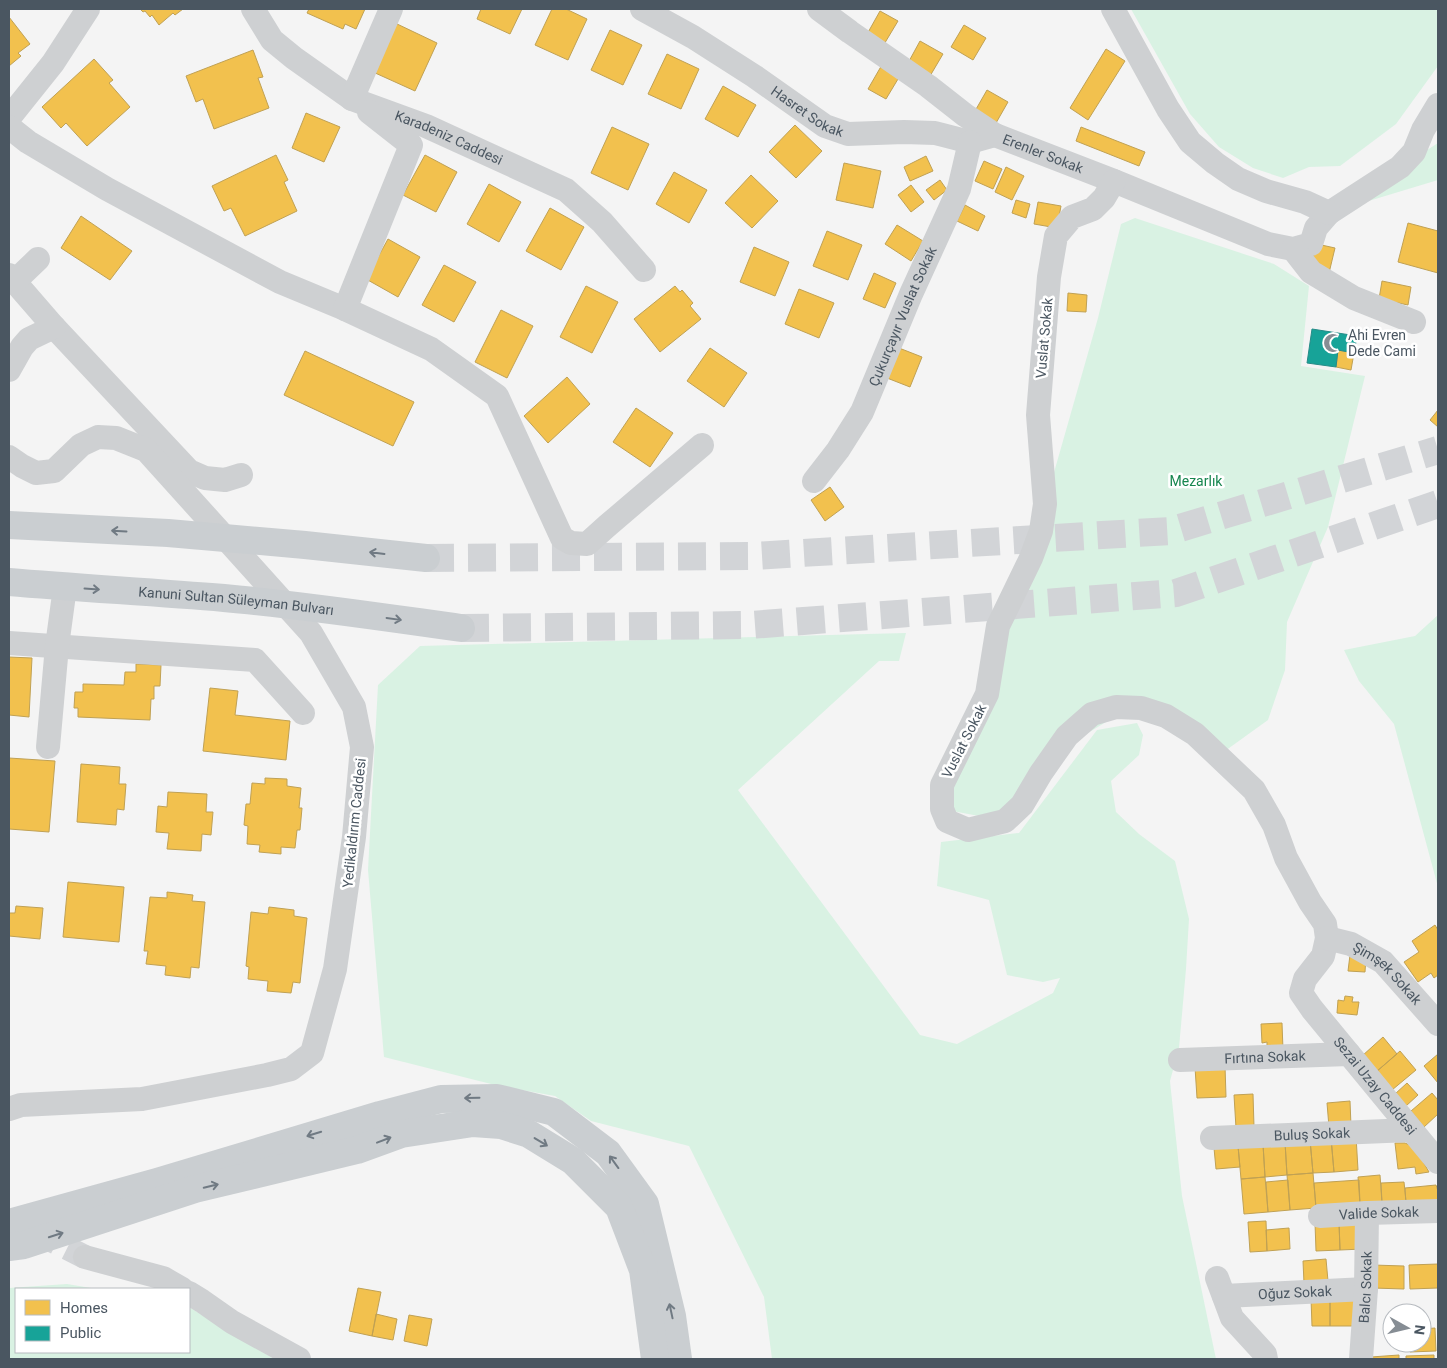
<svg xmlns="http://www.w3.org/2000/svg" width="1447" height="1368" font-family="Roboto,sans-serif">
  <rect width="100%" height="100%" fill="#f4f4f4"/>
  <path fill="#d9f2e3" d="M1131 9H1286L1287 10 1302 9H1438V66L1396 124 1340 166 1309 167 1283 178 1253 168 1219 147 1190 114Z
    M1438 143V180L1329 213Z
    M1135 218 1274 264 1309 286 1301 366 1365 376 1328 527 1287 622 1285 670 1268 720 1218 756 1129 708 1055 753 1005 821 942 809 1045 504 1098 318 1121 224Z
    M1438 615V887L1394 724 1359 681 1344 650 1415 636Z
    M906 633 899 661H879L738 790 920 1035 957 1044 1053 993 1060 978 1043 982 1007 975 989 900 937 886 941 842 1019 833 1097 730 1137 723 1143 735 1139 755 1111 781 1116 812 1139 834 1175 861 1189 919 1186 969 1179 1048 1170 1081 1182 1196 1216 1359H772L764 1297 689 1146 591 1121 555 1096 499 1086 384 1057 368 870 378 685 420 646Z
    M67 1284 97 1289H16V1352H189V1307L274 1359H9V1288Z"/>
  <path fill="#f2c14e" stroke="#c0a154" d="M140 9H183L175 15 173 13 159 25 152 15 150 17 145 11 143 12Z
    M308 9H365L356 29 345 24 343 29 307 13 309 9Z
    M481 9H522L510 34 477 19Z
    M552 9H566L587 19 568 60 535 45Z
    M880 11 898 21 883 46 866 36Z
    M9 17 30 44 18 53 21 56 9 66Z
    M395 23 437 43 415 91 373 72Z
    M964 25 986 38 973 60 951 47Z
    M610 30 642 45 623 85 591 70Z
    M920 41 943 54 930 76 908 63Z
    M1106 49 1125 61 1088 120 1070 108Z
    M253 50 263 77 258 78 269 108 214 129 203 99 196 102 186 76Z
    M667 54 699 69 681 109 648 94Z
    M94 59 113 80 109 83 130 107 87 146 66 123 61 128 42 107Z
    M883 63 901 74 886 99 868 89Z
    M723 86 756 105 738 137 705 119Z
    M987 90 1008 102 996 123 975 111Z
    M306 113 340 127 324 162 292 148Z
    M795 125 822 151 796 178 769 152Z
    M612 127 649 144 628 190 591 173Z
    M1081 127 1145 152 1139 166 1076 141Z
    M276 155 288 180 284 182 297 211 245 236 231 208 224 211 212 186Z
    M425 155 457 172 436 212 403 195Z
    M926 156 933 171 910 181 904 167Z
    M984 161 1002 169 993 189 975 181Z
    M844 163 881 171 873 208 836 200Z
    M1006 167 1024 176 1012 200 995 192Z
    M674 172 707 190 689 223 656 204Z
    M751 175 778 201 752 228 725 203Z
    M940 180 947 190 934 200 926 190Z
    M489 184 521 202 499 242 467 224Z
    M911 185 924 202 911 212 898 195Z
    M1016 200 1030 204 1026 218 1012 213Z
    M1038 202 1061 206 1057 228 1034 224Z
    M965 205 985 216 978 231 957 221Z
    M550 208 584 227 561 270 526 251Z
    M81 216 132 251 110 280 61 248Z
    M1408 223 1438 231V273L1398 262Z
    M897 225 923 241 911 261 885 244Z
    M827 231 862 245 848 280 813 266Z
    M388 239 420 257 398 297 366 279Z
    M1317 244 1335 248 1329 273 1310 268Z
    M754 247 789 262 775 296 740 282Z
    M444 265 476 282 454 322 422 305Z
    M874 273 896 283 885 308 863 299Z
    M1382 281 1411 287 1408 305 1379 299Z
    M586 286 618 302 592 353 560 337Z
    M675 286 680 292 682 290 693 303 690 306 701 319 660 352 634 319Z
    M799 289 834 303 819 338 785 324Z
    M1068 293 1087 295 1086 312 1067 311Z
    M501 310 533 326 507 378 475 362Z
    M710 348 747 373 724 407 687 381Z
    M899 348 922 357 910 387 887 378Z
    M1338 350 1354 353 1351 370 1336 367Z
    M305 351 414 402 393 446 284 395Z
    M567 377 590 404 548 443 524 416Z
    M636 408 673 433 650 467 613 442Z
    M1438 410V427L1430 420Z
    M830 487 844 507 825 521 811 500Z
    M9 657 32 658 29 717 9 715Z
    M136 664 161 665 160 686H154V699H151L150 720 78 717V708H74L75 692H83V684L124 685 125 672H136Z
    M210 688 238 691 235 715 290 721 286 760 203 751Z
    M9 758 55 761 49 832 9 829Z
    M81 764 120 767 119 784H126L124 810 117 809 116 825 77 822Z
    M265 778 287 779V786L301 788 299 808H302L300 830H297L295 848 281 847V854L259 852 260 845 247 844 248 826 244 825 246 804H250L252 783 265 784Z
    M168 792 207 794 206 812H213L211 835 202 834 201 851 167 849 169 833 156 832 158 806 167 807Z
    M68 882 124 887 119 942 63 937Z
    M167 892 193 895 192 901 205 902 199 968 191 967 190 978 165 975 166 966 146 964 148 951H144L150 897 167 898Z
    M16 906 43 908 40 939 9 936V913H15Z
    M269 907 294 910V916L307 918 300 983 293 982 291 993 267 991 268 981 248 979 249 967 246 966 251 912 268 914Z
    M1435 925 1438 930V975L1434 978 1431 973 1418 982 1404 962 1419 952 1412 941Z
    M1350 955 1366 956 1365 972 1348 971Z
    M1345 996 1353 997 1352 1002H1359L1357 1015 1337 1013 1338 1000 1344 1001Z
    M1282 1023 1283 1050 1267 1051V1042L1262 1043 1261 1024Z
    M1383 1037 1397 1054 1376 1072 1362 1056Z
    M1400 1051 1416 1070 1392 1090 1376 1072Z
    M1438 1054V1083L1424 1066Z
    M1225 1066 1226 1097 1197 1098 1195 1067Z
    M1407 1083 1418 1095 1406 1106 1395 1094Z
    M1432 1093 1438 1100V1114L1424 1127 1411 1111Z
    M1253 1094 1254 1127 1236 1128 1234 1095Z
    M1350 1101 1351 1126 1329 1127 1327 1103Z
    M1356 1136 1358 1170 1334 1172 1331 1138Z
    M1331 1138 1334 1172 1313 1173 1310 1140Z
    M1310 1140 1313 1173 1287 1175 1285 1142Z
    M1285 1142 1287 1175 1265 1177 1263 1144Z
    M1395 1143H1405L1412 1146 1421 1158 1429 1172 1416 1174 1415 1167 1398 1169Z
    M1263 1144 1265 1177 1241 1179 1238 1146Z
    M1238 1146 1240 1167 1216 1169 1214 1148Z
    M1313 1173 1316 1208 1290 1210 1287 1175Z
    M1380 1175 1382 1203 1360 1204 1358 1177Z
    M1265 1177 1268 1212 1244 1214 1241 1179Z
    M1288 1180 1290 1210 1268 1212 1266 1182Z
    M1359 1180 1360 1204 1316 1208 1314 1183Z
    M1404 1182 1406 1201 1382 1203 1381 1183Z
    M1436 1185 1438 1191V1203L1406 1206 1405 1188Z
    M1266 1221 1267 1251 1250 1252 1248 1222Z
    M1362 1221 1363 1249 1340 1250 1339 1222Z
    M1339 1222 1340 1250 1316 1251 1315 1223Z
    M1289 1228 1290 1249 1267 1251 1266 1230Z
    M1326 1259 1328 1281 1304 1283 1303 1261Z
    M1438 1264V1288L1410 1289 1409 1265Z
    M1373 1265 1404 1266V1289L1373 1288Z
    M358 1288 381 1292 372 1336 349 1331Z
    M1311 1298H1330V1326H1312Z
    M1330 1298H1357V1326H1330Z
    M376 1314 397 1319 393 1340 372 1336Z
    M409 1315 432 1319 427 1346 404 1341Z
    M1435 1328 1436 1351 1410 1352V1343H1422V1329Z
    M1399 1355V1359H1371V1357Z
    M1434 1355V1359H1406V1356Z"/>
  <path fill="#17a398" stroke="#268c88" d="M1312 329 1357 336 1354 353 1338 350 1336 367 1307 363Z"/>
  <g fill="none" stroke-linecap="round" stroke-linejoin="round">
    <path stroke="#d2d4d7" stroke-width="24" stroke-dasharray="24 12" stroke-linecap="butt" d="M35 1232 85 1257"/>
    <path stroke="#d2d4d7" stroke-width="28" stroke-dasharray="28 14" stroke-linecap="butt" d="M426 558 752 556 1170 531 1438 450
      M461 628 750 625 1176 593 1438 504"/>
    <g stroke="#ced0d2" stroke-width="24">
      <path id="s1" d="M253 9 272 40 294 58 352 99 426 126 566 190 602 222 644 270"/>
      <path id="s2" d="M642 9 693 37 754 76 825 126 848 134 904 132 935 133 970 142 995 135"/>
      <path id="s3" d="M819 9 850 32 928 86 965 115 995 135 1114 181 1268 244 1293 249 1311 244 1316 228 1329 213 1400 167 1414 152 1423 130 1438 105"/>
      <path d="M1113 9 1168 109 1190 142 1215 163 1238 179 1266 191 1305 202 1329 213"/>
      <path d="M352 99 391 9"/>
      <path d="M9 118 53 63 88 9"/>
      <path d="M9 127 28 142 107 189 280 282 345 309 431 349 497 396 562 538 571 543 587 544 607 526 702 445"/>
      <path id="s4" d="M1114 181 1104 198 1093 209 1072 217 1056 236 1049 277 1038 415 1045 504 1041 531 1031 558 998 626 987 694 942 785V809L947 821 968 830 1005 821 1022 805 1041 773 1067 736 1092 714 1116 707 1141 708 1166 716 1195 734 1254 790 1274 825 1286 858 1310 902 1325 924 1327 938 1323 956 1305 979 1301 993 1312 1009 1438 1162"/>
      <path d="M1293 249 1311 272 1354 298 1414 322"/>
      <path d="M9 275 54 327 189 471 205 478 225 480 241 475"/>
      <path d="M15 281 38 259"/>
      <path d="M345 309 411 145 369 112"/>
      <path d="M9 370 22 347 29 339 54 327"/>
      <path d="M9 457 22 466 36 473 54 471 81 445 98 437 116 438 146 450 311 633 354 707 362 747 354 837 335 969 312 1053 291 1069 267 1075 142 1099 21 1105 9 1109"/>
      <path id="s5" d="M814 481 838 450 862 412 911 294 959 189 970 142"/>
      <path d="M9 643 255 660 303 713"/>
      <path d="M48 747 57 646 65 587"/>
      <path id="s6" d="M1327 938 1351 944 1383 962 1438 1024"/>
      <path id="s7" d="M1180 1060 1349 1054"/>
      <path id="s8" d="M1212 1138 1411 1130"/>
      <path id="s9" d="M1320 1216 1367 1213 1438 1211"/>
      <path d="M85 1257 163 1278 182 1289"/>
      <path d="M1217 1278 1232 1318 1265 1354 1266 1359"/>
      <path d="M189 1293 202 1301 232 1322 299 1359"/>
      <path id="s10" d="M1224 1296 1366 1289"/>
      <path id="s11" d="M1361 1359 1366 1289 1367 1213"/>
    </g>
    <g stroke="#caced1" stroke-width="28">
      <path d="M9 525 168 533 305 545 426 558"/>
      <path id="s12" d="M9 582C80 588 152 592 224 598 303 605 382 617 461 628"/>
      <path d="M9 1223 157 1182 380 1115 441 1099 497 1098 554 1112 608 1153 645 1204 672 1316 678 1359"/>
      <path d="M9 1247 24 1245 195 1189 357 1150 401 1134 473 1123 501 1125 529 1134 573 1161 619 1207 643 1270 655 1359"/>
    </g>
  </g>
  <defs><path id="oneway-shaft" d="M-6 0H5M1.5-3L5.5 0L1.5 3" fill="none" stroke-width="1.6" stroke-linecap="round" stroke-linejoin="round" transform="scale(1.25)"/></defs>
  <g stroke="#707a83">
    <use href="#oneway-shaft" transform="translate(119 531) rotate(-177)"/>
    <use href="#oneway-shaft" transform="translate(377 553) rotate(-173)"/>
    <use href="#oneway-shaft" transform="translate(92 589) rotate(4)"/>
    <use href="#oneway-shaft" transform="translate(394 619) rotate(8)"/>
    <use href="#oneway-shaft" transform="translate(472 1098) rotate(179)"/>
    <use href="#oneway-shaft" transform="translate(314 1134) rotate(163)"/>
    <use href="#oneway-shaft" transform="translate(384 1140) rotate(-21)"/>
    <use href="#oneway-shaft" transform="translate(541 1142) rotate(31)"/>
    <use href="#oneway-shaft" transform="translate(614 1162) rotate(-126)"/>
    <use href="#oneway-shaft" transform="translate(211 1186) rotate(-14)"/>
    <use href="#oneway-shaft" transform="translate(56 1235) rotate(-18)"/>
    <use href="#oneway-shaft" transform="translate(671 1311) rotate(-102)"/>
  </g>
  <defs>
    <g id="mosque-bare" transform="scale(1.5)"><path d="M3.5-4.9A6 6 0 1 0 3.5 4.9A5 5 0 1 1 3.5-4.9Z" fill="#868d94" stroke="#fff" stroke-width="2.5" paint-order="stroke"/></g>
  </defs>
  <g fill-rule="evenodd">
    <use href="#mosque-bare" x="1333" y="343"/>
  </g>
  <g text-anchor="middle" stroke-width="5" stroke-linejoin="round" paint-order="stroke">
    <g font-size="14" fill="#4a5661" stroke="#fff">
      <text dy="5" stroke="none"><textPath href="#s2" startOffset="195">Hasret Sokak</textPath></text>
      <text dy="5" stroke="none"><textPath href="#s1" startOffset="240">Karadeniz Caddesi</textPath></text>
      <text dy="5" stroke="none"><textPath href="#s3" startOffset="268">Erenler Sokak</textPath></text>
      <text dy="5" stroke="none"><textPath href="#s5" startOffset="188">Çukurçayır Vuslat Sokak</textPath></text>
      <text transform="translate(1044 338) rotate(-85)" y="5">Vuslat Sokak</text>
      <text dy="5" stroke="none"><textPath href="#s12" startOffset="228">Kanuni Sultan Süleyman Bulvarı</textPath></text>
      <text transform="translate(964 741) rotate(-63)" y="5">Vuslat Sokak</text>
      <text transform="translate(354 823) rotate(-84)" y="5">Yedikaldırım Caddesi</text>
      <text dy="5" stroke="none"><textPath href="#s6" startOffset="72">Şimşek Sokak</textPath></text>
      <text dy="5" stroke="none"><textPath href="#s7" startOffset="85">Fırtına Sokak</textPath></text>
      <text dy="5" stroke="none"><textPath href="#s4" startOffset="1430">Sezai Uzay Caddesi</textPath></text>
      <text dy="5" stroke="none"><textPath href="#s8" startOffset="100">Buluş Sokak</textPath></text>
      <text dy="5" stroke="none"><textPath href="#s9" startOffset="59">Valide Sokak</textPath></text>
      <text dy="5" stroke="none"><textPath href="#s11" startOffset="72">Balcı Sokak</textPath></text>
      <text dy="5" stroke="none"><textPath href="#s10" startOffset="71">Oğuz Sokak</textPath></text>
    </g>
    <g font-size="14" fill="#4a5661" stroke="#fff" text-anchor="start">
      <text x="1348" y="340">Ahi Evren<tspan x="1348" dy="16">Dede Cami</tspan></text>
    </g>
    <g font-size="14" fill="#17864f" stroke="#fff">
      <text x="1196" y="486">Mezarlık</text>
    </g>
  </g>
  <rect width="1447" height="1368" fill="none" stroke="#4a5661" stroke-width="20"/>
  <rect x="15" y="1288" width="175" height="65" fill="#ffffff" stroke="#b7bbc0"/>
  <rect x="25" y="1300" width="25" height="15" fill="#f2c14e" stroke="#b7bbc0"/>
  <text x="60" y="1313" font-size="15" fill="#4a5661">Homes</text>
  <rect x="25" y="1326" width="25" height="15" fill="#17a398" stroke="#b7bbc0"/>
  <text x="60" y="1338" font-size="15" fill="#4a5661">Public</text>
  <g transform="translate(1407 1328) rotate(98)"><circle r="24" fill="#ffffff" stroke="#b7bbc0"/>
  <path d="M0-4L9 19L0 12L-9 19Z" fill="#868d94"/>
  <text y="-8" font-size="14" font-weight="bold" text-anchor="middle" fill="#4a5661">N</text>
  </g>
</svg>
